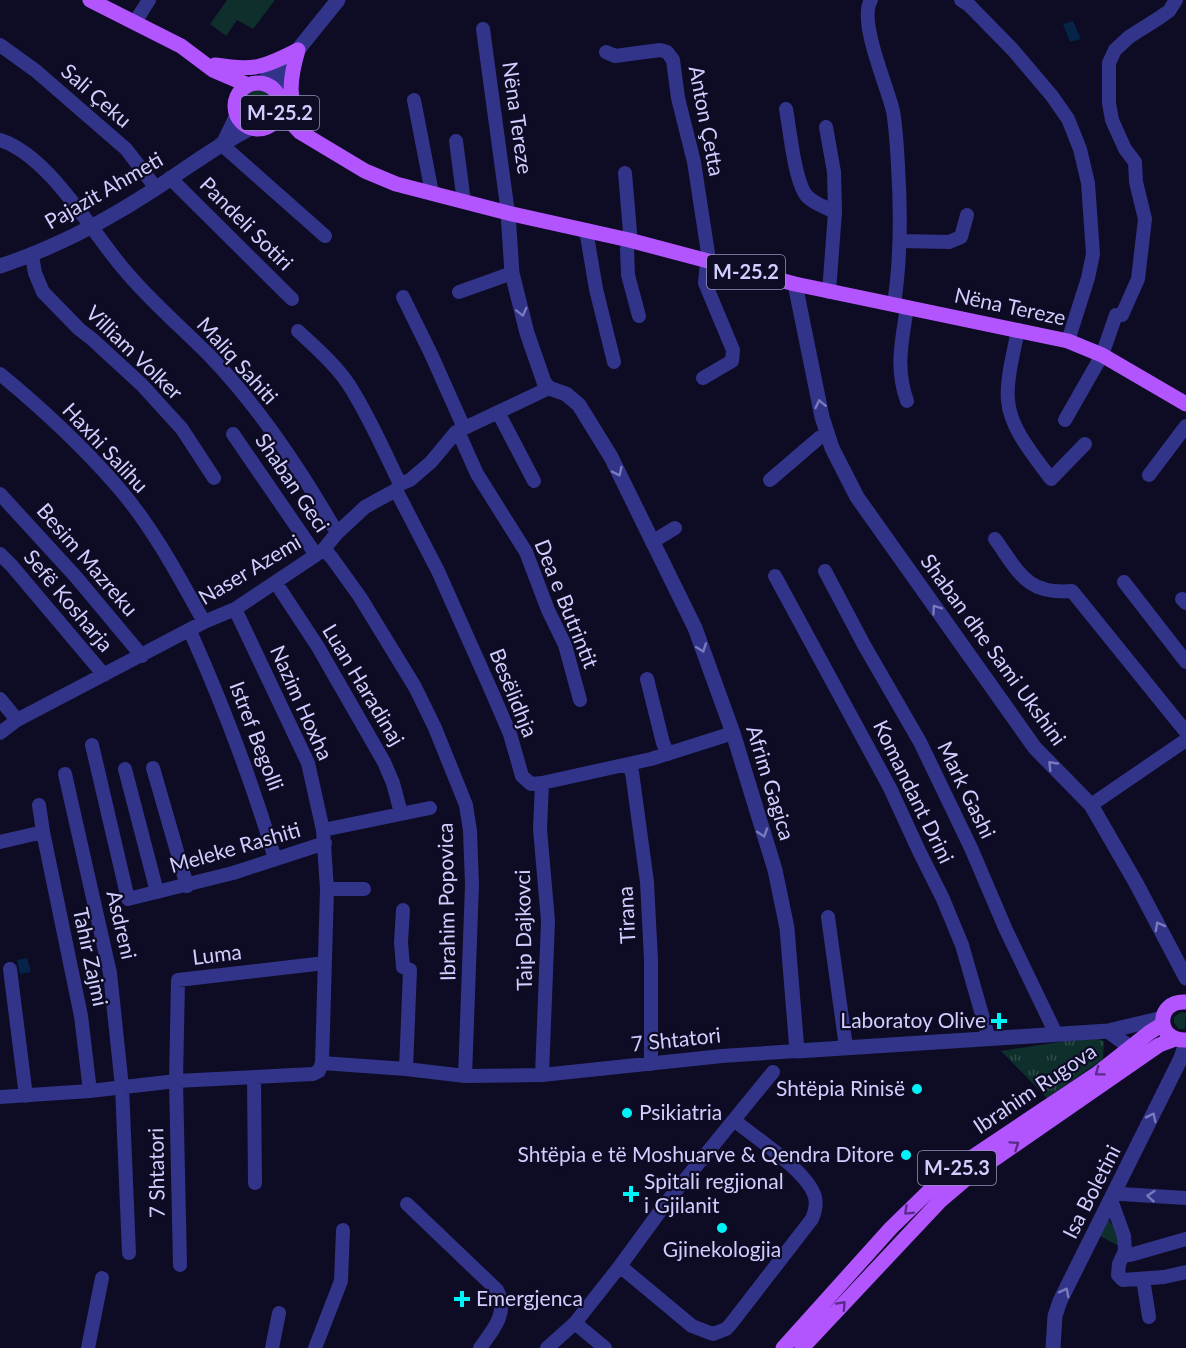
<svg xmlns="http://www.w3.org/2000/svg" width="1186" height="1348" font-family="Lato,sans-serif">
  <defs>
    <pattern id="park-tufts" width="24" height="20" patternUnits="userSpaceOnUse" patternTransform="scale(1.5)"><rect width="24" height="20" fill="#0e2f2b"/><path d="M3 7l-1-3M5 7V3M7 7l1-3M15 17l-1-3M17 17v-4M19 17l1-3" fill="none" stroke="#304c4b"/></pattern>
  </defs>
  <rect width="100%" height="100%" fill="#0e0b24"/>
  <path fill="#0e2f2b" d="M227 0H275L253 29 237 20 226 36 210 24Z
    M239 106a19 19 0 1 1 38 0a19 19 0 1 1-38 0Z
    M1181 1012 1186 1013 1185 1029H1179L1174 1023V1017Z
    M1108 1220C1115 1226 1118 1235 1119 1244L1117 1245 1100 1236Z"/>
  <path fill="url(#park-tufts)" d="M1091 1037 1104 1041 1103 1059 1047 1098 1001 1051Z"/>
  <path fill="#062348" d="M1073 21 1081 39 1070 42 1063 24Z
    M27 958 31 972 20 974 17 960Z"/>
  <g fill="none" stroke-linecap="round" stroke-linejoin="round">
    <path stroke="#313488" stroke-width="14" d="M871 0C858 21 887 85 893 111 896 128 897 148 898 166 901 213 901 258 894 304
      M961 0 969 5 1013 50 1052 96 1068 119 1080 149 1088 183 1093 254 1088 278 1068 341
      M135 22 149 0
      M483 29 508 213
      M0 45 36 71 126 149 156 188
      M606 52 615 56 660 50 667 52 673 60 678 98 694 162 708 253 705 283 733 350 732 361 703 378
      M414 100 432 193
      M786 109C790 131 794 174 804 192 809 202 825 207 835 212
      M826 127 834 172 835 212 829 292
      M0 140C48 155 90 229 122 267 148 299 180 326 209 355 259 407 301 470 337 533
      M456 141 464 202
      M221 144 325 236
      M625 173 630 232 627 249 628 275 639 316
      M170 178 292 299
      M586 230 596 289 614 362
      M901 241 949 242 961 237 967 215
      M32 256 35 273 43 292 79 329 92 339 142 385 182 429 214 478
      M459 292 512 273
      M403 297 431 354 464 428
      M1018 330C1014 351 1006 380 1008 400 1010 429 1035 457 1051 479L1085 444
      M298 331C316 348 335 364 349 385 369 416 384 451 400 484
      M0 374C40 407 83 447 117 486 152 526 178 575 204 622
      M907 401C895 367 902 341 907 307
      M498 412 534 481
      M1065 420 1102 355 1116 315H1122L1138 279 1145 219 1136 182 1135 162 1125 149 1112 120 1109 103V63L1115 50 1129 37 1159 18 1169 11 1176 0
      M456 432 461 438 477 474 526 552 548 610 565 645 580 700
      M233 434 316 555
      M1149 475 1186 426
      M770 480 819 438 828 435
      M396 490 438 571 491 690 510 734 522 776 531 784 542 783 651 759 733 733
      M0 494 76 577 142 656
      M995 539C1019 572 1026 595 1072 591L1186 732
      M652 542 675 528
      M324 549 332 558 360 597 415 687 435 728 466 805 470 831 472 885 465 1076
      M0 554 12 566 104 675
      M825 571 864 645 920 742 971 848 1006 930 1056 1034
      M775 576 890 788 919 851 943 899 962 945 989 1039
      M1124 582 1186 662
      M276 583 318 647 384 762 393 783 401 813
      M1182 599 1186 603
      M235 609 308 763 323 830 327 889 322 1063
      M190 631C223 705 252 781 275 859
      M647 679 663 743 668 754
      M0 699 17 720
      M0 733 17 720 204 622 235 609 316 555 324 549 337 533 365 507 396 490 400 484 410 480 431 462 456 432 549 388
      M92 745 128 899 233 873 325 843
      M628 766 632 772 647 882 651 960V1064
      M153 768 187 886
      M125 769 157 892
      M65 774 110 973 122 1087 129 1253
      M542 783 540 829 548 921 542 1075
      M39 805 43 832
      M1091 805 1186 740
      M323 830 430 808
      M0 842 43 832 81 1016 90 1091
      M327 889H364
      M403 910 401 942 403 967 410 970 406 1069
      M828 917 846 1047
      M10 969 26 1096
      M254 1077 255 1183
      M0 1097 90 1091 176 1081 313 1074 319 1071 322 1063 406 1069 465 1076 542 1075 722 1056 797 1051
      M1117 1190 1121 1194 1186 1198
      M1111 1200 1124 1236 1125 1251 1130 1255 1186 1239
      M407 1204 497 1290C509 1313 493 1330 480 1348
      M1125 1251 1119 1264 1118 1275 1123 1280 1164 1277 1186 1272
      M180 1265 176 1081 178 980 325 963
      M620 1266 692 1326 713 1334 726 1329 730 1325 812 1219C815 1212 817 1205 815 1197 808 1171 755 1138 734 1120
      M1143 1279 1149 1317
      M575 1323 605 1348
      M88 1348 102 1278
      M272 1348 279 1313
      M315 1348 341 1281 343 1230
      M547 1348 575 1323 620 1266 666 1203 773 1072"/>
    <path stroke="#313488" stroke-width="15" d="M262 83 292 57 338 0
      M277 92 291 60
      M224 142 237 115
      M508 213 512 273 527 333 544 382 549 388 566 394 579 405 611 457 695 628 733 733 775 870 787 928 797 1051 1108 1031 1131 1048
      M0 266C55 248 106 221 155 189 187 168 217 145 251 128
      M795 284 822 417 832 448 857 497 1035 748 1091 805 1136 883 1186 978
      M1108 1031 1163 1018
      M1053 1348 1055 1316 1060 1301 1181 1058 1186 1043"/>
    <path stroke="#b355ff" stroke-width="15" d="M90 0 181 46 213 70 248 85
      M298 50C289 81 287 100 303 129
      M215 65C254 71 263 68 298 50
      M235 106a23 23 0 1 1 46 0a23 23 0 1 1-46 0Z
      M281 112 300 132 365 171 396 184 508 213 629 240 795 284 1068 341 1102 355 1186 404
      M1186 1002C1155 1000 1155 1041 1186 1040
      M783 1348 891 1228 930 1190 959 1166 1098 1073 1150 1032 1163 1024
      M802 1348 940 1201 967 1178 1159 1045 1175 1039"/>
  </g>
  <defs><path id="oneway-chevron" d="M-2-3.5L2.5 0L-2 3.5" fill="none" stroke-width="1.6" stroke-linecap="round" stroke-linejoin="round" transform="scale(1.5)"/></defs>
  <g stroke="#7979be">
    <use href="#oneway-chevron" transform="translate(522 312) rotate(76)"/>
    <use href="#oneway-chevron" transform="translate(820 404) rotate(-102)"/>
    <use href="#oneway-chevron" transform="translate(618 472) rotate(64)"/>
    <use href="#oneway-chevron" transform="translate(936 609) rotate(-125)"/>
    <use href="#oneway-chevron" transform="translate(702 648) rotate(70)"/>
    <use href="#oneway-chevron" transform="translate(1052 765) rotate(-134)"/>
    <use href="#oneway-chevron" transform="translate(763 833) rotate(72)"/>
    <use href="#oneway-chevron" transform="translate(1159 926) rotate(-118)"/>
    <use href="#oneway-chevron" transform="translate(1152 1117) rotate(-64)"/>
    <use href="#oneway-chevron" transform="translate(1151 1196) rotate(-175)"/>
    <use href="#oneway-chevron" transform="translate(1065 1292) rotate(-63)"/>
  </g>
  <g stroke="#582c87">
    <use href="#oneway-chevron" transform="translate(1099 1072) rotate(143)"/>
    <use href="#oneway-chevron" transform="translate(1015 1145) rotate(-34)"/>
    <use href="#oneway-chevron" transform="translate(908 1211) rotate(136)"/>
    <use href="#oneway-chevron" transform="translate(842 1305) rotate(-47)"/>
  </g>
  <g fill="#00f3f9" stroke="#0e0b24" stroke-width="2">
    <path d="M996 1012h6v6h6v6h-6v6h-6v-6h-6v-6h6z"/>
    <circle cx="917" cy="1089" r="6"/>
    <circle cx="627" cy="1113" r="6"/>
    <circle cx="906" cy="1155" r="6"/>
    <path d="M628 1185h6v6h6v6h-6v6h-6v-6h-6v-6h6z"/>
    <circle cx="722" cy="1228" r="6"/>
    <path d="M459 1290h6v6h6v6h-6v6h-6v-6h-6v-6h6z"/>
  </g>
  <g text-anchor="middle" stroke-width="4.5" stroke-linejoin="round" paint-order="stroke">
    <g fill="#0e0b24" stroke="#9694bd" stroke-width="1.5">
      <rect x="241" y="96" width="78" height="34" rx="4.5"/>
      <rect x="707" y="255" width="78" height="34" rx="4.5"/>
      <rect x="918" y="1151" width="78" height="34" rx="4.5"/>
    </g>
    <g font-size="20" font-weight="bold" fill="#d0ceff">
      <text x="280" y="120">M-25.2</text>
      <text x="746" y="279">M-25.2</text>
      <text x="957" y="1175">M-25.3</text>
    </g>
    <g font-size="21" fill="#d0ceff" stroke="#0e0b24">
      <text transform="translate(96 96) rotate(41)" y="7">Sali Çeku</text>
      <text transform="translate(517 118) rotate(82)" y="7">Nëna Tereze</text>
      <text transform="translate(706 121) rotate(79)" y="7">Anton Çetta</text>
      <text transform="translate(104 191) rotate(-30)" y="7">Pajazit Ahmeti</text>
      <text transform="translate(246 224) rotate(45)" y="7">Pandeli Sotiri</text>
      <text transform="translate(1010 307) rotate(12)" y="7">Nëna Tereze</text>
      <text transform="translate(134 353) rotate(44)" y="7">Villiam Volker</text>
      <text transform="translate(237 361) rotate(48)" y="7">Maliq Sahiti</text>
      <text transform="translate(105 448) rotate(47)" y="7">Haxhi Salihu</text>
      <text transform="translate(292 483) rotate(56)" y="7">Shaban Geci</text>
      <text transform="translate(87 560) rotate(49)" y="7">Besim Mazreku</text>
      <text transform="translate(250 570) rotate(-31)" y="7">Naser Azemi</text>
      <text transform="translate(68 601) rotate(50)" y="7">Sefë Kosharja</text>
      <text transform="translate(566 604) rotate(68)" y="7">Dea e Butrintit</text>
      <text transform="translate(993 650) rotate(54)" y="7">Shaban dhe Sami Ukshini</text>
      <text transform="translate(363 685) rotate(59)" y="7">Luan Haradinaj</text>
      <text transform="translate(513 693) rotate(68)" y="7">Besëlidhja</text>
      <text transform="translate(301 703) rotate(66)" y="7">Nazim Hoxha</text>
      <text transform="translate(256 736) rotate(69)" y="7">Istref Begolli</text>
      <text transform="translate(770 783) rotate(73)" y="7">Afrim Gagica</text>
      <text transform="translate(966 790) rotate(64)" y="7">Mark Gashi</text>
      <text transform="translate(913 792) rotate(64)" y="7">Komandant Drini</text>
      <text transform="translate(235 848) rotate(-16)" y="7">Meleke Rashiti</text>
      <text transform="translate(447 902) rotate(-91)" y="7">Ibrahim Popovica</text>
      <text transform="translate(627 915) rotate(-93)" y="7">Tirana</text>
      <text transform="translate(121 925) rotate(77)" y="7">Asdreni</text>
      <text transform="translate(524 930) rotate(-91)" y="7">Taip Dajkovci</text>
      <text transform="translate(217 955) rotate(-7)" y="7">Luma</text>
      <text transform="translate(90 957) rotate(78)" y="7">Tahir Zajmi</text>
      <text transform="translate(676 1040) rotate(-6)" y="7">7 Shtatori</text>
      <text transform="translate(1035 1089) rotate(-34)" y="7">Ibrahim Rugova</text>
      <text transform="translate(157 1173) rotate(-91)" y="7">7 Shtatori</text>
      <text transform="translate(1092 1192) rotate(-63)" y="7">Isa Boletini</text>
    </g>
    <g font-size="21" fill="#d0ceff" stroke="#0e0b24" text-anchor="end">
      <text x="986" y="1028">Laboratoy Olive</text>
      <text x="905" y="1096">Shtëpia Rinisë</text>
      <text x="639" y="1120" text-anchor="start">Psikiatria</text>
      <text x="894" y="1162">Shtëpia e të Moshuarve &amp; Qendra Ditore</text>
      <text x="644" y="1189" text-anchor="start">Spitali regjional<tspan x="644" dy="24">i Gjilanit</tspan></text>
      <text x="722" y="1257" text-anchor="middle">Gjinekologjia</text>
      <text x="476" y="1306" text-anchor="start">Emergjenca</text>
    </g>
  </g>
</svg>
